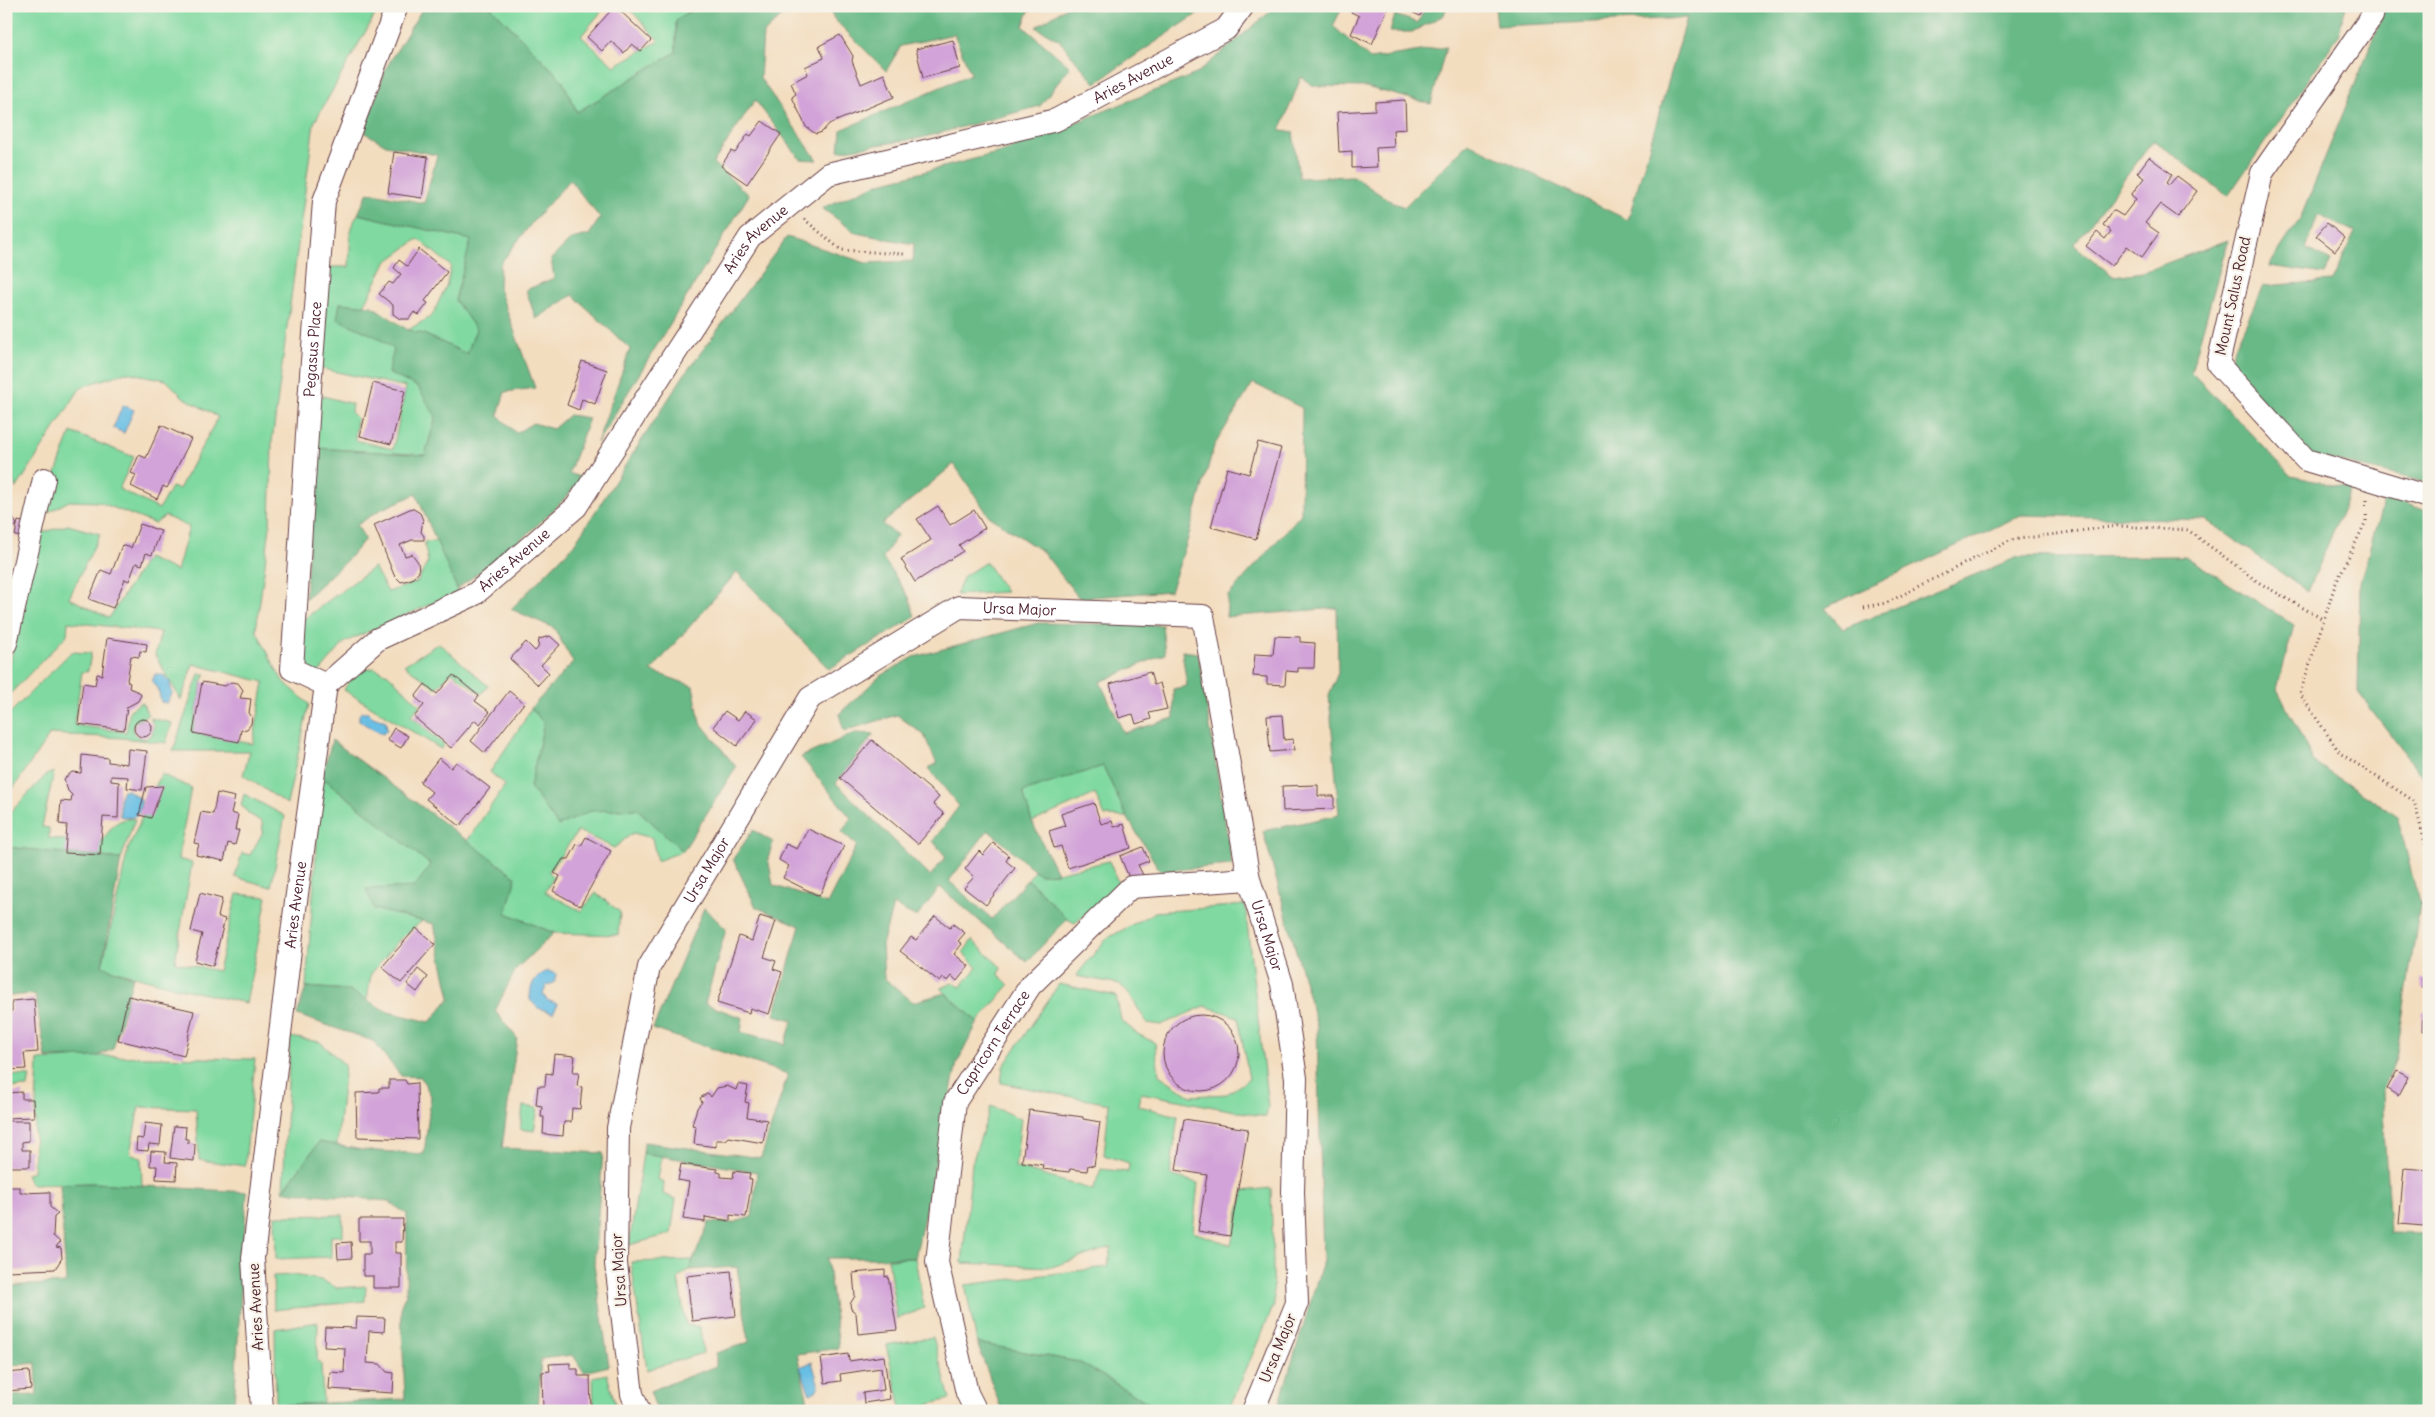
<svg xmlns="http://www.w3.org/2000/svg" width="2435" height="1417" font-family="Delius,sans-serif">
  <rect width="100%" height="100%" fill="#f7f3e8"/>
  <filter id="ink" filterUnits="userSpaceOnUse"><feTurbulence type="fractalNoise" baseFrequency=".02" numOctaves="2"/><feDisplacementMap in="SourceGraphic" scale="10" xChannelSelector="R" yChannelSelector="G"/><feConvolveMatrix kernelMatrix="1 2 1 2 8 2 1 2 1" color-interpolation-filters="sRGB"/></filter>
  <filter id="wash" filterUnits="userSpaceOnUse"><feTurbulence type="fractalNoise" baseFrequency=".0096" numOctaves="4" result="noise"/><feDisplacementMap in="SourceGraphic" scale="20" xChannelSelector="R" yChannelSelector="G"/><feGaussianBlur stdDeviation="1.12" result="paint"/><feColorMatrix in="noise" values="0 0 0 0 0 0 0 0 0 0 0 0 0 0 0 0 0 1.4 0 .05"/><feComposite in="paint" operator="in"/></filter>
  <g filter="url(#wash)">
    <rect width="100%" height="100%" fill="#f3ddbf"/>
    <path fill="#7fd9a0" stroke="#647c66" d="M6 6H380L314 123 272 442 270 527 256 630 282 680 309 704 287 804 243 775 250 751H173L199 674H206L202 682 193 733 253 744 264 682 193 664 181 700 155 655 161 632 68 622 67 635 6 698V682L38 534 68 525 100 534 69 598 109 618 147 558 177 571 189 527 165 516 155 524 99 502 69 501 40 517 71 432 134 457 119 489 159 509 171 487 179 489 218 417 183 397 166 380 126 372 81 387 16 489 6 458Z
      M490 6H606L581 36 614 66 659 41 627 6H697L676 20V52C642 71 611 93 577 112L562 80Z
      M358 214 472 240 455 300 476 329 467 354 424 334 408 330 432 316 447 284 451 266 418 239 386 262 364 306 340 303 338 319 375 336 395 349 388 373 418 387 436 416 425 455 316 448V394L352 404 351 412 357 418 355 440 393 449 406 387 318 368 329 267H349L351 227Z
      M437 541 457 589 456 593 345 642 317 675 301 662V621L374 567 388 592 417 582 428 562 424 542Z
      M986 562 1006 592 956 595 964 576Z
      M439 643 488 686 481 694 452 672 436 688 404 665Z
      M71 652 91 653 88 671 82 672 74 725 126 732 130 710 142 702 148 715 134 722 132 730 137 737 145 739 152 735 154 725 150 718 172 723 166 743 122 738 50 734 6 799V717Z
      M374 668 388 674 420 705 411 716 444 745 441 749 344 690 354 672Z
      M531 708 544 723 530 787 591 811 637 809 683 851 657 861 652 838 633 833 614 848 578 831 549 872 554 877 545 892 581 911 596 893 620 912 618 935 554 933 506 913 516 877 467 841 505 785 490 772 524 721Z
      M1103 766 1127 817 1105 816 1095 794 1032 822 1022 792Z
      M54 772 42 827 49 828V838L99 845C111 830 114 817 135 819L121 859 6 847V817L46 775Z
      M161 774 191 788 178 859 192 863 175 962 218 971 237 894 267 897 246 1003 178 988 102 967 128 849Z
      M322 777 431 865 415 888 374 909 422 921 399 940 371 974 367 1000 349 990 306 987Z
      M244 794 285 816 271 887 235 877 242 853 250 855 263 832 262 822 249 814 241 805Z
      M1109 861 1120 887 1075 923 1067 919 1028 879 1035 870 1039 874 1057 873Z
      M1245 905 1268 1107 1266 1117 1141 1093 1139 1106 1178 1116 1170 1175 1198 1183 1193 1232 1231 1245 1244 1191 1271 1188 1274 1305 1228 1411H1162L1079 1362 977 1343 965 1285 1107 1267 1112 1247 1052 1267 962 1263 972 1163 991 1106 1021 1119 1015 1167 1093 1190 1101 1169 1128 1172 1129 1163 1104 1155 1109 1104 1001 1083 1003 1067 1059 984 1116 996 1121 1020 1136 1033 1155 1043 1159 1075 1191 1096 1227 1094 1249 1079 1238 1017 1205 1006 1161 1025 1147 1023 1131 997 1120 984 1076 976 1106 939 1155 912Z
      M972 940 1001 967 999 975 1009 985 978 1022 940 988 953 983 961 987 977 967 963 953Z
      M290 1037 320 1042 345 1065 337 1145 319 1142 283 1191Z
      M101 1056 255 1059 245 1166 199 1160 196 1109 139 1107 130 1153 141 1157 142 1186 94 1183 30 1184 26 1174 33 1172 38 1060Z
      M6 1075 30 1076 28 1087 6 1088Z
      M523 1106 538 1108 534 1131 520 1129Z
      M643 1153 662 1156 658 1179 664 1183 663 1194 676 1199 671 1234 629 1245Z
      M343 1215V1236H331V1257L276 1259 275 1216Z
      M915 1258 924 1308 897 1319 888 1259Z
      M693 1260 689 1270 678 1278 686 1325 700 1327 703 1353 647 1370 631 1262Z
      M294 1275 321 1280 337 1288 366 1286 365 1301 274 1310 273 1276Z
      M318 1322 317 1361 321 1364 323 1403 276 1405 275 1329Z
      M933 1337 950 1399 902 1411 886 1345Z
      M607 1374 617 1411H594L593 1377Z
      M234 1404 235 1411H99Z"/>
    <path fill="#67b986" stroke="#586c58" d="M424 6H490L562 80 577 112C611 93 642 71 676 52V20L697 6H792L763 34 760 78 817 160 800 159 755 100 713 163 749 195 597 443 630 349 573 295 536 319 526 290 554 278 551 259 571 239 589 235 600 218 570 180 534 220 500 264 499 289 535 388 505 392 498 415 516 433 533 423 553 429 569 415 589 418 569 473 582 478C548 522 501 555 457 589L416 494 380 510 357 525 365 539 350 557 305 599 316 448 425 455 436 417 418 387 388 373 394 349 375 336 337 319 340 303 372 306 408 330 424 334 467 354 476 329 455 300 471 240 358 214 368 192 424 203 437 155 386 145 364 132 386 68Z
      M829 6H1031L1023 26 1070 67 1040 106 921 138 839 151 841 130 971 74 954 34 901 46 886 71 834 19Z
      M1068 6H1209L1095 83 1059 40 1036 27Z
      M1277 6H1343L1333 26 1370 59 1446 47 1431 104 1366 87 1314 86 1301 77 1280 131 1293 132 1299 178 1353 176 1388 200 1404 207 1468 143 1628 220 1687 18 1497 26 1495 6H2346L2338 36 2228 196 2154 140 2074 245 2113 276 2143 272 2228 240 2191 372 2292 476 2351 489 2308 592 2207 520 2021 515 1825 608 1843 629 2018 557 2185 556 2294 625 2277 689 2314 762 2397 816 2420 906 2396 1058 2382 1093 2390 1233 2429 1234V1411H1277L1323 1261 1317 1027 1263 831 1339 815 1329 695 1338 673 1337 608 1226 617 1228 596 1301 514 1302 408 1253 383 1214 446 1186 545 1170 591 1079 598 1043 552 989 516 954 464 882 524 897 535 883 558 909 597 915 617 829 669 737 572 651 671 693 686 700 722 736 767 683 851 637 809 591 811 558 826 530 787 544 723 531 708 573 662 554 628 511 609 573 546 684 375 787 237 866 263 913 261 914 244 856 233 822 208 877 184 1005 151 1196 74Z
      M1426 6H1447L1444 15 1412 32H1390L1395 15 1418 23Z
      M2385 6H2429V483L2311 455 2227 365 2263 286 2332 281 2355 232 2318 215 2306 249 2331 261 2325 274 2269 266 2300 219 2381 20Z
      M2385 496 2429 512V785L2358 692 2360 582Z
      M1038 623 1162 625 1165 654 1100 682 1124 733 1174 718 1173 689 1187 686 1182 651 1198 653 1232 865 1160 871 1127 817 1103 766 1023 792 1032 822 1057 873 1039 874 988 830 949 881 992 919 1028 879 1067 919 1027 962 940 887 917 917 893 905 882 945 884 978 913 1002 945 993 978 1022 957 1063 915 1258H827L839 1348 797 1354 810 1411H657L650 1391 716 1366V1353L749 1342 737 1267 689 1270 709 1222 732 1223 752 1217 757 1172 643 1153 644 1142 761 1158 788 1074 653 1029 704 908 726 929 705 1004 743 1018 741 1032 785 1044 793 1020 774 1015 800 926 756 907 733 859 753 830 773 842 768 858 773 885 827 904 857 845 842 832 851 818 801 757 855 733 874 734 836 783 930 876 946 857 933 841 959 806 928 768 937 764 924 735 897 715 844 731 839 714 879 677 914 657Z
      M332 740 516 877 506 913 554 933 516 969 495 1011 517 1038 502 1148 603 1153 594 1264 609 1366 584 1372 573 1355 541 1359 538 1411H272V1406L405 1399 401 1305 406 1294 407 1214 388 1201 283 1191 319 1142 362 1150 424 1154 431 1096 421 1077 401 1076 373 1041 297 1015 306 987 349 990 388 1012 430 1022 450 998 434 924 374 909 366 889 414 887 431 865 322 777Z
      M6 847 121 859 102 966 133 977 113 1049 95 1057 46 1058 35 994 6 996Z
      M94 1183 247 1192 234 1404 92 1411H6V1396L37 1395 36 1363 6 1366V1286L66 1283 60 1184Z
      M977 1343 1079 1362 1162 1411H1002Z"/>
    <path fill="#67bee4" stroke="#586e88" d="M123 405 134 410 124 433 113 428Z
      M155 674 163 675 170 682 172 694 167 703 161 702 158 688 152 682Z
      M362 712H368L373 717 386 721 387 730 383 734C379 733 362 723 359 720V715Z
      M123 790H127L141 799C141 814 135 821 120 816V797Z
      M548 971 556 974 554 983 547 985 543 994 547 1000 558 1004 553 1013 538 1008 530 1000C530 984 534 977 548 971Z
      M812 1362 819 1386 816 1391 810 1394 800 1367Z"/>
    <g id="blocks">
      <path fill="#d2a3d8" d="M615 6 651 40 641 51 632 44 624 53 611 41 602 51 587 37Z
        M1354 6H1389L1372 44 1351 34 1359 16 1351 12Z
        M1399 6H1424L1420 16Z
        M840 35 853 56 852 61 861 84 884 74 894 97 829 124 822 132 816 134 806 127 792 97 796 94 791 83 808 74 805 67 824 58 819 46Z
        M953 40 960 68 923 78 916 49Z
        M1405 100 1406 129 1393 130 1394 147 1376 148 1377 167 1352 168V151L1339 152 1337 112 1375 110V102Z
        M762 121 781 134 747 184 721 166 731 151 735 153 748 134 751 136Z
        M394 152 428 157 422 198 388 193Z
        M2149 157 2172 174 2167 182 2170 184 2177 176 2197 191 2178 217 2160 204 2145 223 2159 233 2142 257 2127 246 2112 266 2086 246 2097 232 2105 239 2111 231 2103 225 2113 210 2123 216 2136 199 2131 195 2144 178 2137 173Z
        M2327 223 2345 238 2335 251 2316 236Z
        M419 249 447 272 425 301 428 303 419 315 414 312 409 319H400L393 314V305L379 294 389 282 393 284 401 274 394 268 399 260 407 266Z
        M582 361 607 370 595 404 582 399 579 410 567 405Z
        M373 383 405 391 391 444 360 436Z
        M161 425 191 439 167 488 163 486 157 499 131 486 136 475 131 473 139 455 146 458Z
        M1258 442 1281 448 1256 539 1211 527 1227 468 1249 474Z
        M938 506 950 525 974 510 985 528 959 545 963 551 915 582 901 559 931 540 917 519Z
        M412 508 420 513 423 520 421 532 424 536V540H412L400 545 405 556 412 554 418 562 419 572 412 579 401 582 394 575 374 525Z
        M10 513 17 525 18 521 27 523 24 537 15 536 17 525 8 530 6 528V515Z
        M140 524 161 531 152 555 146 553 142 565 136 563 129 581 125 579 113 608 89 599 101 570 111 574 122 545 131 548Z
        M550 636 560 645 541 665 549 673 538 685 510 659 526 642 535 651 538 648 539 639Z
        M1275 636 1300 637V642L1315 643 1314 668H1298V672L1286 671 1285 685 1267 684V677L1253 676 1255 654 1273 655Z
        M107 638 147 644 146 652 140 651 139 657 131 656 127 681 130 683 129 688 139 692 141 695 138 701 127 707 124 730 78 724 83 683 95 685 97 674 102 675Z
        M1150 672 1154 685 1160 683 1167 709 1149 713 1151 719 1136 724 1133 714 1119 718 1110 684Z
        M453 675 479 696 475 701 490 712 480 724 475 720 451 748 414 717 424 705 415 697 425 684 437 694Z
        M202 682 225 686 231 682 238 683 243 690 240 698 251 699 249 713 252 717 251 724 247 729 241 730 239 742 193 733Z
        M509 691 524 703 485 753 471 741Z
        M725 711 738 720 745 711 757 719 737 746 713 727Z
        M1282 715 1284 740 1293 739 1294 750 1270 752 1267 716Z
        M134 728a9 9 0 1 1 18 0a9 9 0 1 1-18 0Z
        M394 728 408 736 401 748 387 740Z
        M872 740 939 797 933 804 944 814 918 844 840 778Z
        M128 749 147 751 142 790 127 788 128 777 111 776V781L119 782 118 818 103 817 100 855 65 853 67 825 59 824 61 801 71 802 72 795 68 791 64 779 72 772 81 773 82 755 108 758V762L127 764Z
        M439 758 451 768 456 762 490 788 460 826 426 799 432 792 420 782Z
        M1318 785V796H1334V809L1283 811 1282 786Z
        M163 786 151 818 139 815 146 787Z
        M217 793 235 797 231 813 238 815 235 830H239L235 845 228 843 224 861 196 855 199 844 194 843 201 812 213 814Z
        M1094 803 1101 824 1112 821 1114 827 1124 824 1131 848 1068 868 1061 846 1054 848 1049 831 1065 826 1061 814Z
        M808 829 844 846 819 896 783 878 789 866 779 860 786 844 797 849Z
        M586 837 611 851 580 906 553 891 560 876 554 873 563 859H569L577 844 581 846Z
        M993 843 1009 856 1006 861 1015 868 986 905 964 888 974 877 965 869 979 851 983 855Z
        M1143 847 1149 861 1138 865 1145 879 1132 885 1120 856Z
        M200 893 222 899 218 917 225 919 213 966 195 961 202 934 191 931Z
        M760 916 776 921 764 957 776 961 773 969 782 972 769 1014 750 1008 749 1013 717 1003 739 936 752 941Z
        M935 916 950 928 953 924 965 933 958 941 962 944 954 954 969 966 957 981 952 976 948 981 943 978 940 982 900 951 911 937 916 940Z
        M416 928 435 944 401 983 382 967Z
        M418 969 428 977 417 992 407 984Z
        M2422 978H2429V988L2423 989Z
        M128 996 194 1011 184 1056 118 1040Z
        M34 999 38 1052 24 1053 26 1069 7 1070 6 1012 12 1011V1001Z
        M2423 1012H2429V1031H2422Z
        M1163 1053a38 38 0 1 1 76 0a38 38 0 1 1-76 0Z
        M554 1054 575 1056 573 1072H579L577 1086 582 1087 580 1109 572 1108 571 1122H564L563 1136 543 1134 544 1117H541L542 1106 536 1105 538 1086H545L546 1073 552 1074Z
        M2397 1071 2408 1077 2398 1096 2387 1089Z
        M389 1080H405L407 1084 417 1083 418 1139 357 1137 356 1093 379 1092V1088H389Z
        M738 1084 748 1086 745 1102 749 1103 747 1117 767 1120 763 1143 729 1137 726 1140H716V1147L694 1144 696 1126 692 1125 697 1108 702 1102 700 1098 708 1093 711 1097 717 1088 727 1086 736 1090Z
        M22 1092V1099H33L34 1117 6 1118V1093Z
        M1029 1110 1083 1117V1119L1100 1122 1094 1166 1088 1165 1087 1171 1070 1169 1069 1172 1042 1169 1043 1165 1022 1162Z
        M1184 1119 1248 1129 1230 1236 1198 1231 1207 1175 1176 1170Z
        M6 1121H29V1141L22 1142V1150H30V1167H6Z
        M145 1123 162 1125 160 1145 149 1144 148 1151 136 1150 137 1138 143 1139Z
        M174 1126 186 1127 185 1139H188V1143L195 1144 194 1161 170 1158Z
        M151 1151 166 1152 165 1162 177 1163 176 1180 156 1179 157 1166H150Z
        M681 1164 717 1169V1172L721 1173V1177L733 1178 734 1171 750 1173 749 1179 752 1180 746 1217 730 1215V1221L705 1217V1222L683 1219 689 1182 678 1180Z
        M2404 1168 2429 1170V1214H2425L2424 1226 2399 1224Z
        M6 1187H20V1193L50 1192V1207L58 1214 54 1217 53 1236 60 1242 56 1247 61 1248 62 1258 55 1269 7 1271Z
        M359 1219H403L402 1242H395V1253H401V1288H373V1276H363V1254H370V1241H359Z
        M351 1242 352 1258 338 1259 337 1243Z
        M885 1270V1277L888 1276 897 1330 858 1334 856 1313 851 1309 850 1304 855 1296 853 1273Z
        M731 1271 736 1316 692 1321 687 1276Z
        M357 1317 385 1318 384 1332 369 1331 367 1363 380 1364 387 1372 394 1373 393 1393 329 1389 330 1372 344 1373 345 1348 324 1347 325 1327 356 1328Z
        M848 1354 849 1361 884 1356 890 1399 864 1403 863 1393 884 1390 881 1368 840 1374 841 1381 825 1383 821 1358Z
        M570 1363V1369H578V1376H590L591 1411 543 1410 542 1372 550 1371 549 1364Z
        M29 1371 31 1389 6 1391V1373Z"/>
    </g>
  </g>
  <g filter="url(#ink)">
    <use href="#blocks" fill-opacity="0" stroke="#633c41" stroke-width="1"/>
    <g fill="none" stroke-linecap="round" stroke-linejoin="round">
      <g stroke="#633c41" stroke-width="24">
        <g id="street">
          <path d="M2374 6 2372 16 2262 173 2218 364 2306 460 2429 497"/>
          <path d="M6 643 44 479"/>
          <path id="s1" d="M326 685 292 669 310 388 324 201 397 6"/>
          <path id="s2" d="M262 1411 253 1258 296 901 326 685 378 639 475 594 576 507 750 237 828 174 1056 120 1226 29 1243 6"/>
          <path id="s3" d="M639 1411 632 1394 616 1264 618 1128 649 967 810 698 959 607 1203 616 1249 879 1282 984 1296 1078 1293 1192 1297 1303 1253 1411"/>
          <path id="s4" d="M976 1411 967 1393 937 1262 955 1102 1030 986 1131 887 1249 879"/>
        </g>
      </g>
      <path stroke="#633c41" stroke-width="3" stroke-dasharray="1 4" stroke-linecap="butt" d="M804 219 841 250 904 254
        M2367 500 2366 521 2335 585 2300 694 2340 753 2414 801 2429 858
        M1863 607 1886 603 2011 540 2117 526 2188 530 2258 582 2324 620"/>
      <use href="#street" stroke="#fff" stroke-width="22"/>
    </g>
  </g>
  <g text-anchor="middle" stroke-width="4.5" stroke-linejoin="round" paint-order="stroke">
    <g font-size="15" fill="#4a1f2b" stroke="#f7f3e8">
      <text dy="5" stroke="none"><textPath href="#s2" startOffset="1784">Aries Avenue</textPath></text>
      <text dy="5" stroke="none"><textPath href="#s2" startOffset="1364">Aries Avenue</textPath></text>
      <text transform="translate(2233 296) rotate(-78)" y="5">Mount Salus Road</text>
      <text dy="5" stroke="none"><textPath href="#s1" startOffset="358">Pegasus Place</textPath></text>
      <text dy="5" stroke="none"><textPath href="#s2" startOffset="959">Aries Avenue</textPath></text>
      <text dy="5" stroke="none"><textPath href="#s3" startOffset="998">Ursa Major</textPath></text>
      <text dy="5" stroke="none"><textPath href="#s3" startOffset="562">Ursa Major</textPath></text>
      <text dy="5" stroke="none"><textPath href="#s2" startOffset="509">Aries Avenue</textPath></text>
      <text dy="5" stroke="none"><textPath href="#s3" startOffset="1508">Ursa Major</textPath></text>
      <text dy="5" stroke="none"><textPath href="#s4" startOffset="386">Capricorn Terrace</textPath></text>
      <text transform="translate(619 1270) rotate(-94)" y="5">Ursa Major</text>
      <text transform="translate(256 1307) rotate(-93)" y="5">Aries Avenue</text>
      <text transform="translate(1278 1348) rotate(-68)" y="5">Ursa Major</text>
    </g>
  </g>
  <rect width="2435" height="1417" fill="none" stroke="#f7f3e8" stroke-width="25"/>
</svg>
